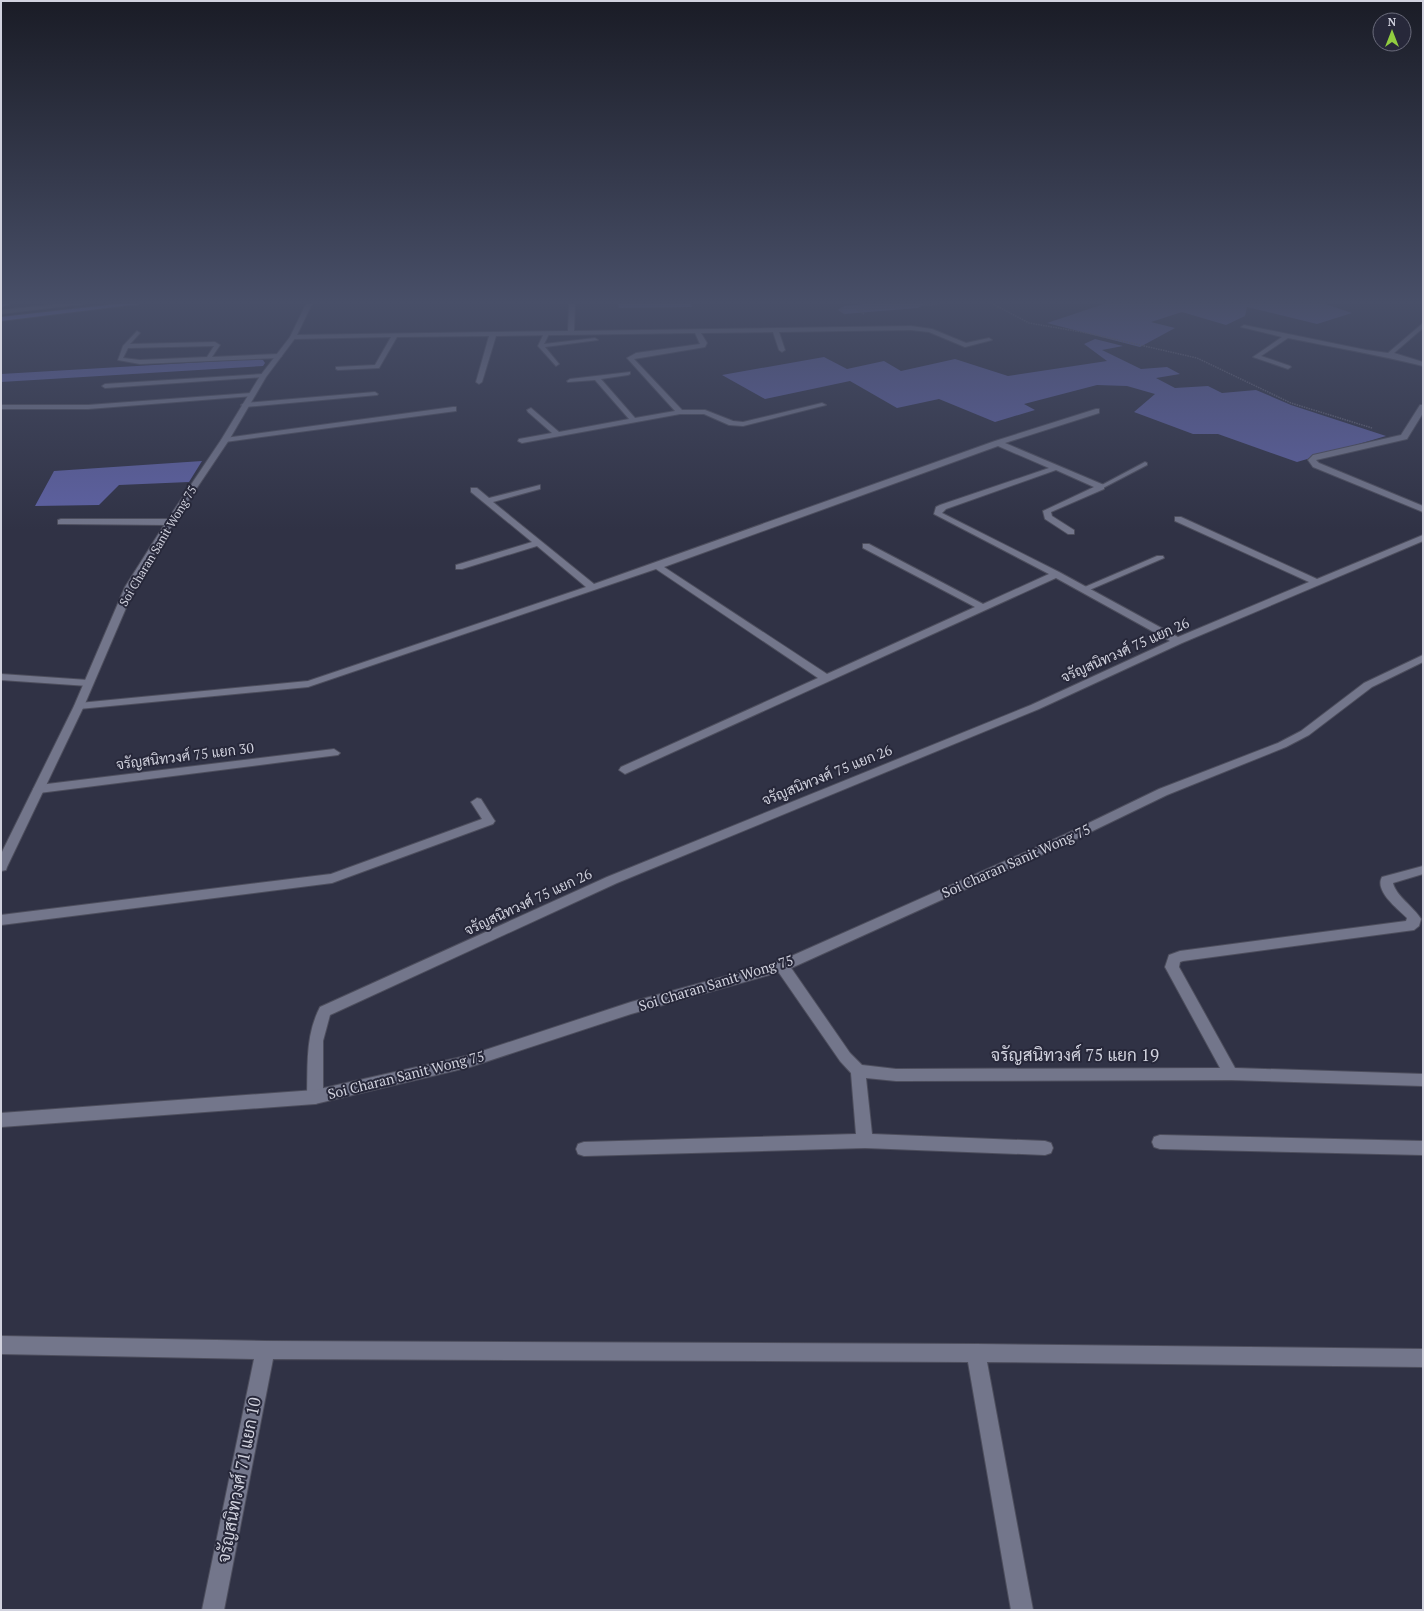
<svg xmlns="http://www.w3.org/2000/svg" width="1424" height="1611" font-family="'PT Serif',Sarabun,serif">
  <rect width="100%" height="100%" fill="#303245"/>
  <path fill="#5e61a3" d="M618 304H691L692 307 619 308Z
    M1104 304H1325L1352 313 1317 324 1247 307 1245 316 1226 325 1182 312 1151 322 1175 328 1140 347 1047 323Z
    M1095 339 1123 346 1102 350 1141 369 1167 367 1180 374 1156 378 1175 388 1208 386 1222 393 1256 390 1291 405 1386 436 1297 462 1218 434H1193L1134 412 1155 394 1127 386 1097 385 1024 404 1035 410 995 422 939 399 897 408 850 381 765 399 722 375 824 357 847 369 884 361 901 371 955 359 1008 376 1107 361 1084 344Z
    M202 461 189 482 119 485 99 505 35 506 54 471Z"/>
  <g fill="none" stroke-linecap="round" stroke-linejoin="round">
    <path fill="#6064a5" fill-rule="evenodd" d="M866 304H924L918 308 844 314 838 310 844 306Z
      M258 359 263 360 265 363 263 366 1 382V374Z"/>
    <g stroke="#4d4e5d" stroke-width="2">
      <path id="lane" d="M137 331 140 333 130 344 215 342 220 345 212 357 279 354 282 356 279 358 140 364 118 360 123 346ZM214 346 207 357 140 360 123 358 128 348Z
        M544 333 549 334 544 344 595 338 598 340 545 347 559 364 556 366 538 346Z
        M1145 462 1147 463V465L1103 488 1098 487Z
        M1157 556H1163L1164 558 1087 591H1084L1080 589Z"/>
    </g>
    <g stroke="#4d4e5d" stroke-width="2">
      <path id="street" d="M569 304H575L574 331 911 326 932 329 966 343 989 338 992 340 965 347 929 332 911 330 779 332 785 350 782 352 779 350 773 332 701 333 707 343 705 347 634 359 682 410H705L733 421 743 422 822 403 826 405 743 426 729 425 704 414H680L522 443 518 441 519 439 552 433 528 412 527 410 531 408 559 432 629 419 595 380 568 382 567 381 570 379 630 372V374L628 375 601 379 635 418 675 411 627 358 636 353 700 344 695 333 496 336 482 382 479 384 476 382 489 336 397 337 379 368 338 370 336 369V367L375 365 391 337 293 339 290 337 293 335 568 331Z
        M1423 323V328L1394 353 1423 362V366C1379 355 1333 347 1288 338L1261 356 1290 366 1291 367 1288 369 1253 357 1282 337 1241 327 1244 325 1366 350 1388 353Z
        M263 374 265 375V377L105 388 102 386 105 384Z
        M375 392 378 394 377 395 245 407 241 405 245 403Z
        M251 393 255 395 253 396 88 409H1V405H88Z
        M1420 405H1423V413L1407 439 1316 460 1319 463 1423 506V512L1313 467 1308 460 1313 455 1401 435Z
        M453 407H456V411L225 442 221 440 225 438Z
        M1096 409H1099V413L1005 443 1104 485V489L1051 512 1052 516 1074 530V534H1068L1045 519 1043 511 1094 487 1056 470 946 509 942 513 1059 572 1178 637 1309 582 1175 521V517H1181L1317 579 1423 535V541L1182 643 1039 709 617 883 330 1015 323 1041V1097L320 1102 315 1104 310 1102 307 1097C308 1066 305 1036 320 1007L607 877 1031 705 1170 641 1056 578 625 774 619 770 621 767 818 678 656 569 308 687 79 709 74 706 79 703 308 681 586 587 537 546 462 569H456V565L532 542 471 492V488H477L489 498 540 485V489L493 502 594 584 995 441ZM998 446 1049 468 940 505 936 507 934 514 1049 574 983 604 869 544H863V548L975 607 827 674 664 567Z
        M61 519H170L174 522 170 525 58 524V520Z
        M1 674 88 680 93 683 88 686 1 680Z
        M334 749 340 753 338 755 39 793 33 789 39 785Z
        M477 798 481 799 493 818 495 821 493 824 332 883 1 925V915L331 874 482 819 471 802Z
        M1423 866V874L1393 883C1396 896 1414 907 1421 919L1419 926 1414 930 1183 961 1180 962 1179 967 1235 1068 1423 1074V1086L1231 1080 896 1081 866 1078 872 1134 1045 1141 1051 1143 1053 1148 1051 1153 1045 1155 865 1148 584 1156 578 1154 576 1149 578 1144 584 1142 856 1134 851 1073 840 1061 777 970 775 966 777 962 782 961 787 962 850 1053 862 1065 896 1069 1220 1068 1165 967 1169 955 1180 951 1406 921 1407 918C1398 909 1374 891 1382 877Z
        M1160 1135 1423 1141V1155L1160 1149 1154 1147 1152 1142 1154 1137Z
        M1 1336 265 1341 976 1344 1423 1349V1367L987 1362 1033 1610H1011L968 1362 273 1359 224 1610H202L254 1359 1 1354Z"/>
    </g>
    <g stroke="#4d4e5d" stroke-width="2">
      <path id="secondary" d="M58 304H84L1 314V310Z
        M306 304H312L296 337 266 377 229 440 174 522 135 587 84 706 7 867 6 870 1 871V854L74 706 125 587 166 522 221 440 260 376 290 337Z
        M1423 655V662L1372 687 1309 735 1286 747 1167 795 1074 840 787 970 631 1014 470 1067 315 1104 1 1127V1113L315 1090 470 1055 631 1002 778 962 1066 834 1159 789 1278 743 1301 731 1364 683Z"/>
    </g>
    <g stroke="#4d4e5d" stroke-width="2">
      <path id="highway" d="M1 304H10L1 307Z
        M116 304H139L1 321V317Z"/>
    </g>
    <path stroke="#626374" stroke-width="1.5" stroke-dasharray="1.5 1" stroke-linecap="butt" d="M993 304 1029 323 1087 333 1197 358 1291 403 1372 428
      M845 314 840 309 895 304
      M864 314 857 310 940 304"/>
    <use href="#lane" fill="#73768b" fill-rule="evenodd"/>
    <use href="#street" fill="#73768b" fill-rule="evenodd"/>
    <use href="#secondary" fill="#73768b" fill-rule="evenodd"/>
    <use href="#highway" fill="#777adc" fill-rule="evenodd"/>
  </g>
  <linearGradient id="sky" x2="0" y2="1"><stop stop-color="#1a1c26"/><stop offset="0.57" stop-color="#484f68"/><stop offset="1" stop-color="#484f68" stop-opacity="0"/></linearGradient>
  <rect width="1424" height="530" fill="url(#sky)"/>
  <g text-anchor="middle" stroke-width="4" stroke-linejoin="round" paint-order="stroke">
    <g font-size="12" fill="#d1d2de" stroke="#27283a">
      <text transform="translate(158 546) rotate(-59)" y="4">Soi Charan Sanit Wong 75</text>
    </g>
    <g font-size="14" fill="#d1d2de" stroke="#27283a">
      <text transform="translate(1125 650) rotate(-24)" y="5">จรัญสนิทวงศ์ 75 แยก 26</text>
      <text transform="translate(185 756) rotate(-7)" y="5">จรัญสนิทวงศ์ 75 แยก 30</text>
      <text transform="translate(827 775) rotate(-22)" y="5">จรัญสนิทวงศ์ 75 แยก 26</text>
      <text transform="translate(1016 861) rotate(-24)" y="5">Soi Charan Sanit Wong 75</text>
      <text transform="translate(528 902) rotate(-25)" y="5">จรัญสนิทวงศ์ 75 แยก 26</text>
      <text transform="translate(716 983) rotate(-17)" y="5">Soi Charan Sanit Wong 75</text>
      <text transform="translate(406 1075) rotate(-14)" y="5">Soi Charan Sanit Wong 75</text>
    </g>
    <g font-size="17" fill="#d1d2de" stroke="#27283a">
      <text x="1075" y="1061">จรัญสนิทวงศ์ 75 แยก 19</text>
      <text transform="translate(239 1480) rotate(-79)" y="6">จรัญสนิทวงศ์ 71 แยก 10</text>
    </g>
  </g>
  <rect width="1424" height="1611" fill="none" stroke="#d1d2de" stroke-width="4"/>
  <g transform="translate(1392 32)"><circle r="19" fill="#27283a" stroke="#6b6c7c"/>
  <path d="M0-3L7 15L0 10L-7 15Z" fill="#91cd40"/>
  <text y="-6" font-size="11" font-weight="bold" text-anchor="middle" fill="#d1d2de">N</text>
  </g>
</svg>
